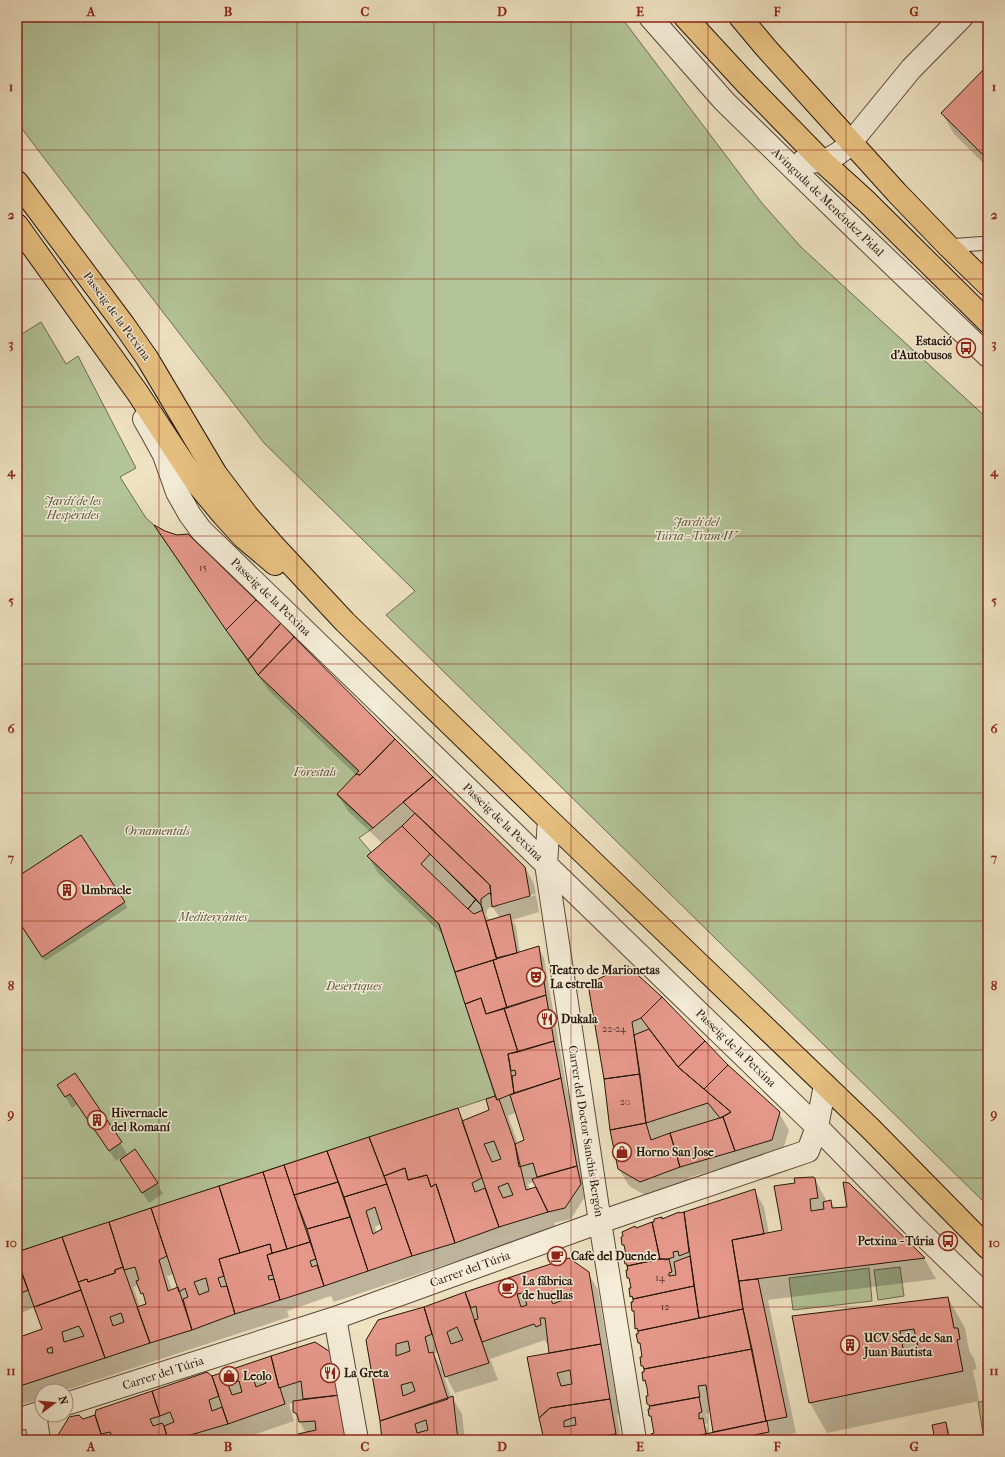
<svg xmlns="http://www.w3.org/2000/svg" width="1005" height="1457" font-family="'IM FELL French Canon',serif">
  <rect width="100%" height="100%" fill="#eee2c2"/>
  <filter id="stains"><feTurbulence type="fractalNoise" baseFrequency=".005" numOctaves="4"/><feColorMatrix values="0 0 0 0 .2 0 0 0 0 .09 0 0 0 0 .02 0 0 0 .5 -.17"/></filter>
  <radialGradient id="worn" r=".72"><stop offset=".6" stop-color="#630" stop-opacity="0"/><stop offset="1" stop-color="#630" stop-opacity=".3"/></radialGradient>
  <path fill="#b3c498" stroke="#6c6d51" d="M17 17H621L761 202 801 247 988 419V1206L386 615 415 591 264 443 41 154 17 122Z
    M41 322 66 364 78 356 136 468 120 477 146 518 154 525 258 675 359 771 337 795 373 828 359 838 371 852 367 856 439 924 495 1096 17 1252V337Z
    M900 1267 904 1296 878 1300 874 1270Z
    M869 1268 872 1301 793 1310 789 1278Z
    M988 1401V1440H984L978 1402Z"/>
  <path fill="#0003" fill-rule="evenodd" d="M988 67V168L954 134 942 113Z
    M157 528 432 778 525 867 534 884 539 912 512 920 516 926 520 953 538 947 544 958 567 1090 570 1095 586 1195 571 1219 554 1223 557 1228 509 1243 511 1249 469 1264 466 1258 334 1302 331 1296 287 1311 289 1317 63 1391H42V1398L17 1406V1339L43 1330 35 1307 17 1315V1262L19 1261 17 1253 457 1109 464 1121 491 1110 487 1100 496 1097 443 935 378 873 368 856 383 844 348 811 338 795 356 775 269 691 236 645 165 542ZM535 894 536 895 499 906V904ZM492 906 500 918 490 921 485 913 487 914V910ZM517 1112 526 1141 518 1144 508 1116ZM502 1158V1160L494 1163 493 1161ZM534 1182 537 1187 530 1190 528 1184ZM381 1224 383 1230 377 1233 375 1227ZM174 1274 179 1288 172 1291 167 1276ZM139 1285 147 1304 140 1307 133 1287Z
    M17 721 23 732 17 735Z
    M17 879 124 902 127 908 45 961 17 918Z
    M589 984 727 1065 779 1113 789 1130 781 1156 745 1167 742 1162 687 1178 689 1183 650 1198 629 1186 619 1169Z
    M17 988 21 996 17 998Z
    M74 1075 128 1155 157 1183 163 1194 149 1203 120 1158 116 1161 77 1104 72 1108 65 1096Z
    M815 1179 827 1202H831L835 1209 848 1208V1184L924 1258 936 1279 768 1300 796 1433 764 1440H654L655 1434 653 1422 650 1416 649 1410 651 1409 648 1404 649 1396 647 1386 644 1380 646 1373 642 1366 643 1358 641 1347 639 1343V1333L636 1328V1314L633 1310 635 1303 631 1296 632 1288 627 1271 629 1269 626 1264 627 1256 626 1251 623 1245 622 1238 635 1229 754 1190 764 1207 769 1234 783 1231 796 1184ZM710 1402 715 1433 709 1434 705 1424 708 1423 706 1414 709 1413 707 1403Z
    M568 1260 588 1273 598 1290 619 1415H617L621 1440H545L550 1353 549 1342 546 1343 545 1340 490 1359 498 1380 455 1393 446 1376 438 1352 434 1354 442 1370 451 1398 452 1397 462 1414 465 1440H383L367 1340 424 1308ZM437 1364 450 1403 449 1404Z
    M948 1298 965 1328 969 1350 974 1359 977 1369 973 1370 979 1401 827 1433 810 1403 793 1317Z
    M315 1343 349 1411 300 1440 306 1433 294 1412V1403L289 1404 294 1421 239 1440H57L83 1420Z
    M946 1424 949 1429 951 1440H936Z"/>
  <path fill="#e5988a" stroke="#26160a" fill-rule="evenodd" d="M988 65V160L941 113Z
    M154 525 165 531 177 535 188 534 256 600 226 630Z
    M256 600 281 623 248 660 226 630Z
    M281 623 294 637 258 675 248 660Z
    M294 637 395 739 360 775 356 774 359 771 258 675Z
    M395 739 433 777 373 828 337 794 356 774 360 775Z
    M433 777 525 867 530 896 492 907 490 885 403 802Z
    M415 813 490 885 491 895 489 893 481 899V905L402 826Z
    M402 826 481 905 497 959 455 972 439 924 367 856Z
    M81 835 125 902 42 957 17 919V877Z
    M430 854 476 899 468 909 421 864Z
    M476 899 481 905 483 910 474 914 468 909Z
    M510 914 517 953 496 958 486 921Z
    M539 946 546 995 507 1008 493 960Z
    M493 960 507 1008 486 1014 481 998 465 1004 455 972Z
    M627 965 662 997 641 1018 632 1022 640 1074 604 1079 588 984Z
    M546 995 554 1041 518 1052 504 1008Z
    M662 997 705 1041 678 1067 641 1018Z
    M481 998 486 1014 504 1008 518 1052 508 1054 514 1093 497 1100 465 1004Z
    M649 1029 678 1067 731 1112 720 1118 708 1103 646 1123 634 1035Z
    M554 1041 561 1078 514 1093 512 1076 516 1075 515 1070 511 1071 508 1054Z
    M705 1041 728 1065 704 1089 678 1067Z
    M728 1065 780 1112 772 1140 735 1151 723 1117 731 1112 704 1089Z
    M75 1073 122 1142 109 1151 70 1094 65 1097 57 1085Z
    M640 1074 646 1123 610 1130 604 1079Z
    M561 1078 577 1166 537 1177 533 1163 519 1167 515 1144 524 1140 510 1095Z
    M495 1096 497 1100 499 1099 515 1144 526 1190 536 1187 548 1212 499 1227 462 1121 489 1110 486 1099ZM494 1141 501 1159 492 1162 484 1144ZM508 1183 513 1195 503 1198 498 1187Z
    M458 1108 482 1178 472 1183 475 1192 485 1188 499 1227 455 1243 436 1184 431 1187 427 1175 408 1180 405 1168 384 1176 369 1137Z
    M723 1117 735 1151 680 1167 670 1133Z
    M646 1123 651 1140 670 1133 680 1167 640 1182 618 1169 610 1130Z
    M369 1137 387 1184 344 1197 327 1151Z
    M135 1149 158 1183 142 1193 120 1160Z
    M327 1151 338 1182 294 1195 284 1165Z
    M284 1165 310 1242 287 1249 263 1172Z
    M577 1166 581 1184 565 1208 548 1212 532 1179Z
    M405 1168 408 1180 427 1175 431 1187 436 1184 455 1243 412 1256 384 1176Z
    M263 1172 287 1249 272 1253 270 1244 240 1253 219 1186Z
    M813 1177 815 1178 818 1198 810 1199 811 1211 824 1209 823 1202 831 1200 832 1208 847 1207 843 1182 849 1183 925 1258 739 1281 732 1240 782 1230 774 1186 795 1183 794 1178Z
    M338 1182 350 1217 307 1229 294 1195Z
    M387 1184 412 1256 368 1271 344 1197ZM375 1207 382 1229 373 1234 366 1211Z
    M219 1186 240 1253 219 1259 224 1276 218 1278 221 1287 227 1286 235 1314 192 1330 183 1299 188 1297 185 1288 179 1292 151 1208ZM206 1278 209 1291 199 1295 194 1282Z
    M755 1189 764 1234 732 1240 743 1309 699 1318 684 1212Z
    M151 1208 167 1256 159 1260 168 1291 178 1287 192 1330 150 1343 137 1307 146 1304 143 1293 141 1294 136 1281 139 1280 135 1267 124 1270 109 1222Z
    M679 1212V1213L684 1212 689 1252 679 1256 678 1251 673 1252 674 1257 665 1260V1259H660L652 1222H654V1219L662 1217V1219Z
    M350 1217 368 1271 324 1286 307 1229Z
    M109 1222 123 1267 115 1270V1273L88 1282 87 1279 78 1282 62 1237Z
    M652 1222 660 1259 627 1266V1264H625L623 1255H626L624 1245H622L621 1237 623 1236 622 1232 635 1226 636 1228Z
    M62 1237 81 1290 34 1307 17 1258V1252Z
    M310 1242 316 1259 310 1261 312 1267 317 1265 324 1286 280 1300 267 1255Z
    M270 1244 272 1253 267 1255 273 1275 268 1276 269 1280 274 1279 280 1300 235 1314 219 1259Z
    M690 1256 694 1286 633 1299 632 1296 630 1297 629 1288H631L629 1278H627L626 1270H628L627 1266 660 1259H669L672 1272 669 1273V1276L676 1275 674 1262Z
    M569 1258 589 1272 601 1344 549 1353 545 1318H540L541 1325 536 1327 534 1324 482 1342 474 1320 478 1319 476 1306 471 1308 465 1292ZM523 1293 527 1305 521 1307 517 1294ZM561 1294 563 1300 553 1304 550 1298Z
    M17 1261 28 1290 17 1295Z
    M123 1267 150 1343 105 1358 78 1282 87 1279 88 1282 115 1273V1270ZM121 1313 124 1322 113 1326 110 1317Z
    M758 1279 787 1417 766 1421 743 1309 739 1281Z
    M694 1286 699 1318 638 1331 637 1328 635 1329 634 1311H632L631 1302H633V1299Z
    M81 1290 105 1358 17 1387V1338L42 1329 34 1307ZM79 1326 84 1336 64 1342 62 1332ZM52 1347 53 1353H48L47 1349Z
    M465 1292 489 1363 445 1377 424 1307ZM457 1327 463 1340 451 1344 447 1332Z
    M948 1297 954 1328H958L960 1339 957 1340 963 1371 809 1403 792 1316ZM914 1329 919 1351 904 1354 900 1331Z
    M424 1307 432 1334 425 1337 429 1353 433 1352 448 1399 380 1421 366 1340 378 1320ZM408 1341 410 1351 396 1356V1344ZM412 1382 415 1391 403 1396 401 1385Z
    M743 1309 752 1349 644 1369 643 1366H641L640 1357H642L640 1343H638L636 1334H638V1331Z
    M315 1342 335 1355 340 1395 303 1399 301 1381 279 1388 271 1356Z
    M601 1344 610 1399 550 1408 539 1418 527 1357ZM570 1370 572 1384 561 1386 557 1373Z
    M752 1349 766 1421 713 1432 706 1385 698 1386 700 1397 651 1406 647 1404 646 1396H648L647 1388 645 1380 643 1381 642 1372H644V1369Z
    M271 1356 279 1388H280L285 1404 228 1424 212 1376ZM263 1373 266 1383 256 1387 253 1377ZM239 1381 242 1392 232 1395 228 1384Z
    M207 1372 212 1376 219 1396 209 1400 212 1411 222 1407 228 1424 173 1440H168L164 1426 174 1422 170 1412 160 1416 152 1391Z
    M152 1391 160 1416 150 1419 153 1426 162 1423 164 1426 168 1440H110L113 1439 110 1432 101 1434 95 1415 96 1410Z
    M340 1395 347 1440H299L298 1434 316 1430 315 1421 299 1422 297 1414 293 1412V1401Z
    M453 1396 458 1440H382L380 1421ZM426 1420 428 1430 417 1433 415 1424Z
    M699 1397 702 1412 699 1413V1419L703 1418 706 1434 677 1440H653L651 1434 654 1433 651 1416H649L648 1409H650L649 1406Z
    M610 1399 616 1434 578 1440H544L539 1418 550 1408ZM575 1417 576 1425 564 1427V1421Z
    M79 1415 83 1419 95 1415 103 1440H89L87 1435 81 1437 80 1440H55L69 1417Z
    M767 1421 769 1432 754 1435 755 1440H677Z
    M946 1422 949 1440H935L932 1425Z
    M616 1434 617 1440H578Z"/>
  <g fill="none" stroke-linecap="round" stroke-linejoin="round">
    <g stroke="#584938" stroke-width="15">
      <path id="service" d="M948 246 988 243"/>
    </g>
    <g stroke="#584938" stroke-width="24">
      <path id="minor" d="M650 17 724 101 847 221 988 356
        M804 160C822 165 835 157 848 146L911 69 962 17
        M144 419 152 433 164 455 177 492 190 515 201 530 817 1127 913 1225 988 1298
        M549 820 546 864 600 1222 635 1440
        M335 1318 357 1440
        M66 1404 335 1318 600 1222 808 1151 817 1127 825 1085
        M35 1414 39 1440
        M17 1420 42 1412"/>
    </g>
    <g stroke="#26160a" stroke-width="24">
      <path id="primary" d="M685 17 744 81 823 162 867 202 988 322
        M740 17 766 48 897 193 948 246 988 285
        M17 182 124 325 147 358 216 474 247 515 275 547 345 622 549 820 870 1128 988 1248
        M17 225 137 392 198 485 223 515 243 537 275 564"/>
    </g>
    <use href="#service" stroke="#f4ecd7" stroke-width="13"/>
    <use href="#minor" stroke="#f4ecd7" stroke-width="22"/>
    <use href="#primary" stroke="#e7c181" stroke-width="22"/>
  </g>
  <path fill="none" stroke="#8f2418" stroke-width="1" stroke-opacity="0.55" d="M159 17V1440M297 17V1440M434 17V1440M571 17V1440M708 17V1440M846 17V1440M17 150H988M17 279H988M17 407H988M17 536H988M17 664H988M17 793H988M17 921H988M17 1050H988M17 1178H988M17 1307H988"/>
  <defs>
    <g id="bus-ring" transform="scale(1)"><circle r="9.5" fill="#f4ecd7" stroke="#8f2418" stroke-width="1.5"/><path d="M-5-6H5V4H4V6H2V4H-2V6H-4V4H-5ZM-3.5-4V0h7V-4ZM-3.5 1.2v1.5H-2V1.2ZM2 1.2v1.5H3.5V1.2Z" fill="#8f2418"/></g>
    <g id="building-ring" transform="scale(1)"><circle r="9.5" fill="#f4ecd7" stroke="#8f2418" stroke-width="1.5"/><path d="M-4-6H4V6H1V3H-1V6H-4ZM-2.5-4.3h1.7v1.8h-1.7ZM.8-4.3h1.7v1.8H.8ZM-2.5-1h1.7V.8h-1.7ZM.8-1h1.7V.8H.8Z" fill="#8f2418"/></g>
    <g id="theatre-ring" transform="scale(1)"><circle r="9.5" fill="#f4ecd7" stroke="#8f2418" stroke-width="1.5"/><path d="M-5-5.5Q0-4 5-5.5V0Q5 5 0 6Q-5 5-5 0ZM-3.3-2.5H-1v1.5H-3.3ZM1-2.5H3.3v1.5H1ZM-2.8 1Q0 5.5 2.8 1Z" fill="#8f2418"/></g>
    <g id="restaurant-ring" transform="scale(1)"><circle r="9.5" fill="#f4ecd7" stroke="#8f2418" stroke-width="1.5"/><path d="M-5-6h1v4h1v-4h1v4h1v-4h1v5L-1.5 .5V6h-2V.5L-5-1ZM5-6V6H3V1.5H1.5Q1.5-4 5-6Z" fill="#8f2418"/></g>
    <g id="shop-ring" transform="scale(1)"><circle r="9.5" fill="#f4ecd7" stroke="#8f2418" stroke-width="1.5"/><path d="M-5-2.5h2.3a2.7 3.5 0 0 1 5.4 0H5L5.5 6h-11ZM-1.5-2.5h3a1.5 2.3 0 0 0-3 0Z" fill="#8f2418"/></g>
    <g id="cafe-ring" transform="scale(1)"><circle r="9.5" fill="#f4ecd7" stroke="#8f2418" stroke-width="1.5"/><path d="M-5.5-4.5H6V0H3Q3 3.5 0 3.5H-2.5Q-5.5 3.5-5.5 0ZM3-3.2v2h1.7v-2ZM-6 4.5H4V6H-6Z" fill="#8f2418"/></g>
  </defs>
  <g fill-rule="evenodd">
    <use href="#bus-ring" x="966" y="348"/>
    <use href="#building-ring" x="67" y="890"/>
    <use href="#theatre-ring" x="536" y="977"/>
    <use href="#restaurant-ring" x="547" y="1019"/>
    <use href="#building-ring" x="97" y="1120"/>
    <use href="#shop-ring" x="622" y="1152"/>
    <use href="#bus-ring" x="948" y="1241"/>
    <use href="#cafe-ring" x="557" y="1256"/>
    <use href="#cafe-ring" x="508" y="1288"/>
    <use href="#building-ring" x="850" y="1345"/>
    <use href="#restaurant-ring" x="330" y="1373"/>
    <use href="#shop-ring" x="229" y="1376"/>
  </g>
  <g text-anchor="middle" stroke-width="3" stroke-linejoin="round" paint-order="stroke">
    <g font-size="10" fill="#56362a">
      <text x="203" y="571">15</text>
      <text x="614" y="1032">22-24</text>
      <text x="625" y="1105">20</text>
      <text x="660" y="1281">14</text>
      <text x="665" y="1310">12</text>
    </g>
    <g font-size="12" fill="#26160a" stroke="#f4ecd7">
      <text transform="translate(828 202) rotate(44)" y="4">Avinguda de Menéndez Pidal</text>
      <text transform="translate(117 316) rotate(54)" y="4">Passeig de la Petxina</text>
      <text transform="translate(271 597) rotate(44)" y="4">Passeig de la Petxina</text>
      <text transform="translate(503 822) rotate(44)" y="4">Passeig de la Petxina</text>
      <text transform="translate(736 1048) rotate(44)" y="4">Passeig de la Petxina</text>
      <text transform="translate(586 1131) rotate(81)" y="4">Carrer del Doctor Sanchis Bergón</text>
      <text transform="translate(470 1269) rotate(-20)" y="4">Carrer del Túria</text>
      <text transform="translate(163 1373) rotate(-18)" y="4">Carrer del Túria</text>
    </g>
    <g font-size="12" font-weight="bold" fill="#26160a" stroke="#f4ecd7" text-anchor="start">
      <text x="952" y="345" text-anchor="end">Estació<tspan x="952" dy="14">d'Autobusos</tspan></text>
      <text x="81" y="894">Umbracle</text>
      <text x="550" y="974">Teatro de Marionetas<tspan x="550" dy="14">La estrella</tspan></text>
      <text x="561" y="1023">Dukala</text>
      <text x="111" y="1117">Hivernacle<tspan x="111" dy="14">del Romaní</tspan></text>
      <text x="636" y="1156">Horno San Jose</text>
      <text x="934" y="1245" text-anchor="end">Petxina - Túria</text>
      <text x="571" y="1260">Cafe del Duende</text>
      <text x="522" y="1285">La fábrica<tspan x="522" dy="14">de huellas</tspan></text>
      <text x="864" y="1342">UCV Sede de San<tspan x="864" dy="14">Juan Bautista</tspan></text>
      <text x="344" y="1377">La Greta</text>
      <text x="243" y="1380">Leolo</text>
    </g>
    <g font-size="12" font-style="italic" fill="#57533c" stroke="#f4ecd7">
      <text x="73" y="505">Jardí de les<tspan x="73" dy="14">Hespèrides</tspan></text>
      <text x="696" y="526">Jardí del<tspan x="696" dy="14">Túria - Tram IV</tspan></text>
      <text x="315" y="776">Forestals</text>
      <text x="157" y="835">Ornamentals</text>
      <text x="213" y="921">Mediterrànies</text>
      <text x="354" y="990">Desèrtiques</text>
    </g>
  </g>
  <rect width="1005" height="1457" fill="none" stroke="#eee2c2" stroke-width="44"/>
  <g transform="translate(54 1403) rotate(74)"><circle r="19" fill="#f4ecd7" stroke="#a29685"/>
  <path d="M0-3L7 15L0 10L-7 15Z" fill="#8f2418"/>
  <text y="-6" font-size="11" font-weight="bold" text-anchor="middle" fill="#26160a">N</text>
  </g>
  <rect x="22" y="22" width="961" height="1413" fill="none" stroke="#8f2418" stroke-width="1.5"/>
  <g font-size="13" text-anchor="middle" font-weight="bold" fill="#8f2418">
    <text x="91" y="16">A</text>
    <text x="228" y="16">B</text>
    <text x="365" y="16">C</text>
    <text x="502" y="16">D</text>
    <text x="640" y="16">E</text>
    <text x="777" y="16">F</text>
    <text x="914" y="16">G</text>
    <text x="11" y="91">1</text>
    <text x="994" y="91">1</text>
    <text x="11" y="219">2</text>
    <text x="994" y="219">2</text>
    <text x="11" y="348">3</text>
    <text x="994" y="348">3</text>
    <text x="11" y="476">4</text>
    <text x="994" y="476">4</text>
    <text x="11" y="605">5</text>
    <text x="994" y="605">5</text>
    <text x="11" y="733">6</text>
    <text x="994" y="733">6</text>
    <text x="11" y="862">7</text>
    <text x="994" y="862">7</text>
    <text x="11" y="990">8</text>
    <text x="994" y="990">8</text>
    <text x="11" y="1118">9</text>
    <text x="994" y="1118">9</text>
    <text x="11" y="1247">10</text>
    <text x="994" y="1247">10</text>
    <text x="11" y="1375">11</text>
    <text x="994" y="1375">11</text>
    <text x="91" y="1451">A</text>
    <text x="228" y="1451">B</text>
    <text x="365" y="1451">C</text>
    <text x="502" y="1451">D</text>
    <text x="640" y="1451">E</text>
    <text x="777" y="1451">F</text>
    <text x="914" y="1451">G</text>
  </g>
  <rect width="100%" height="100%" filter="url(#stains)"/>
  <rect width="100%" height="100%" fill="url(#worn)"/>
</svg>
